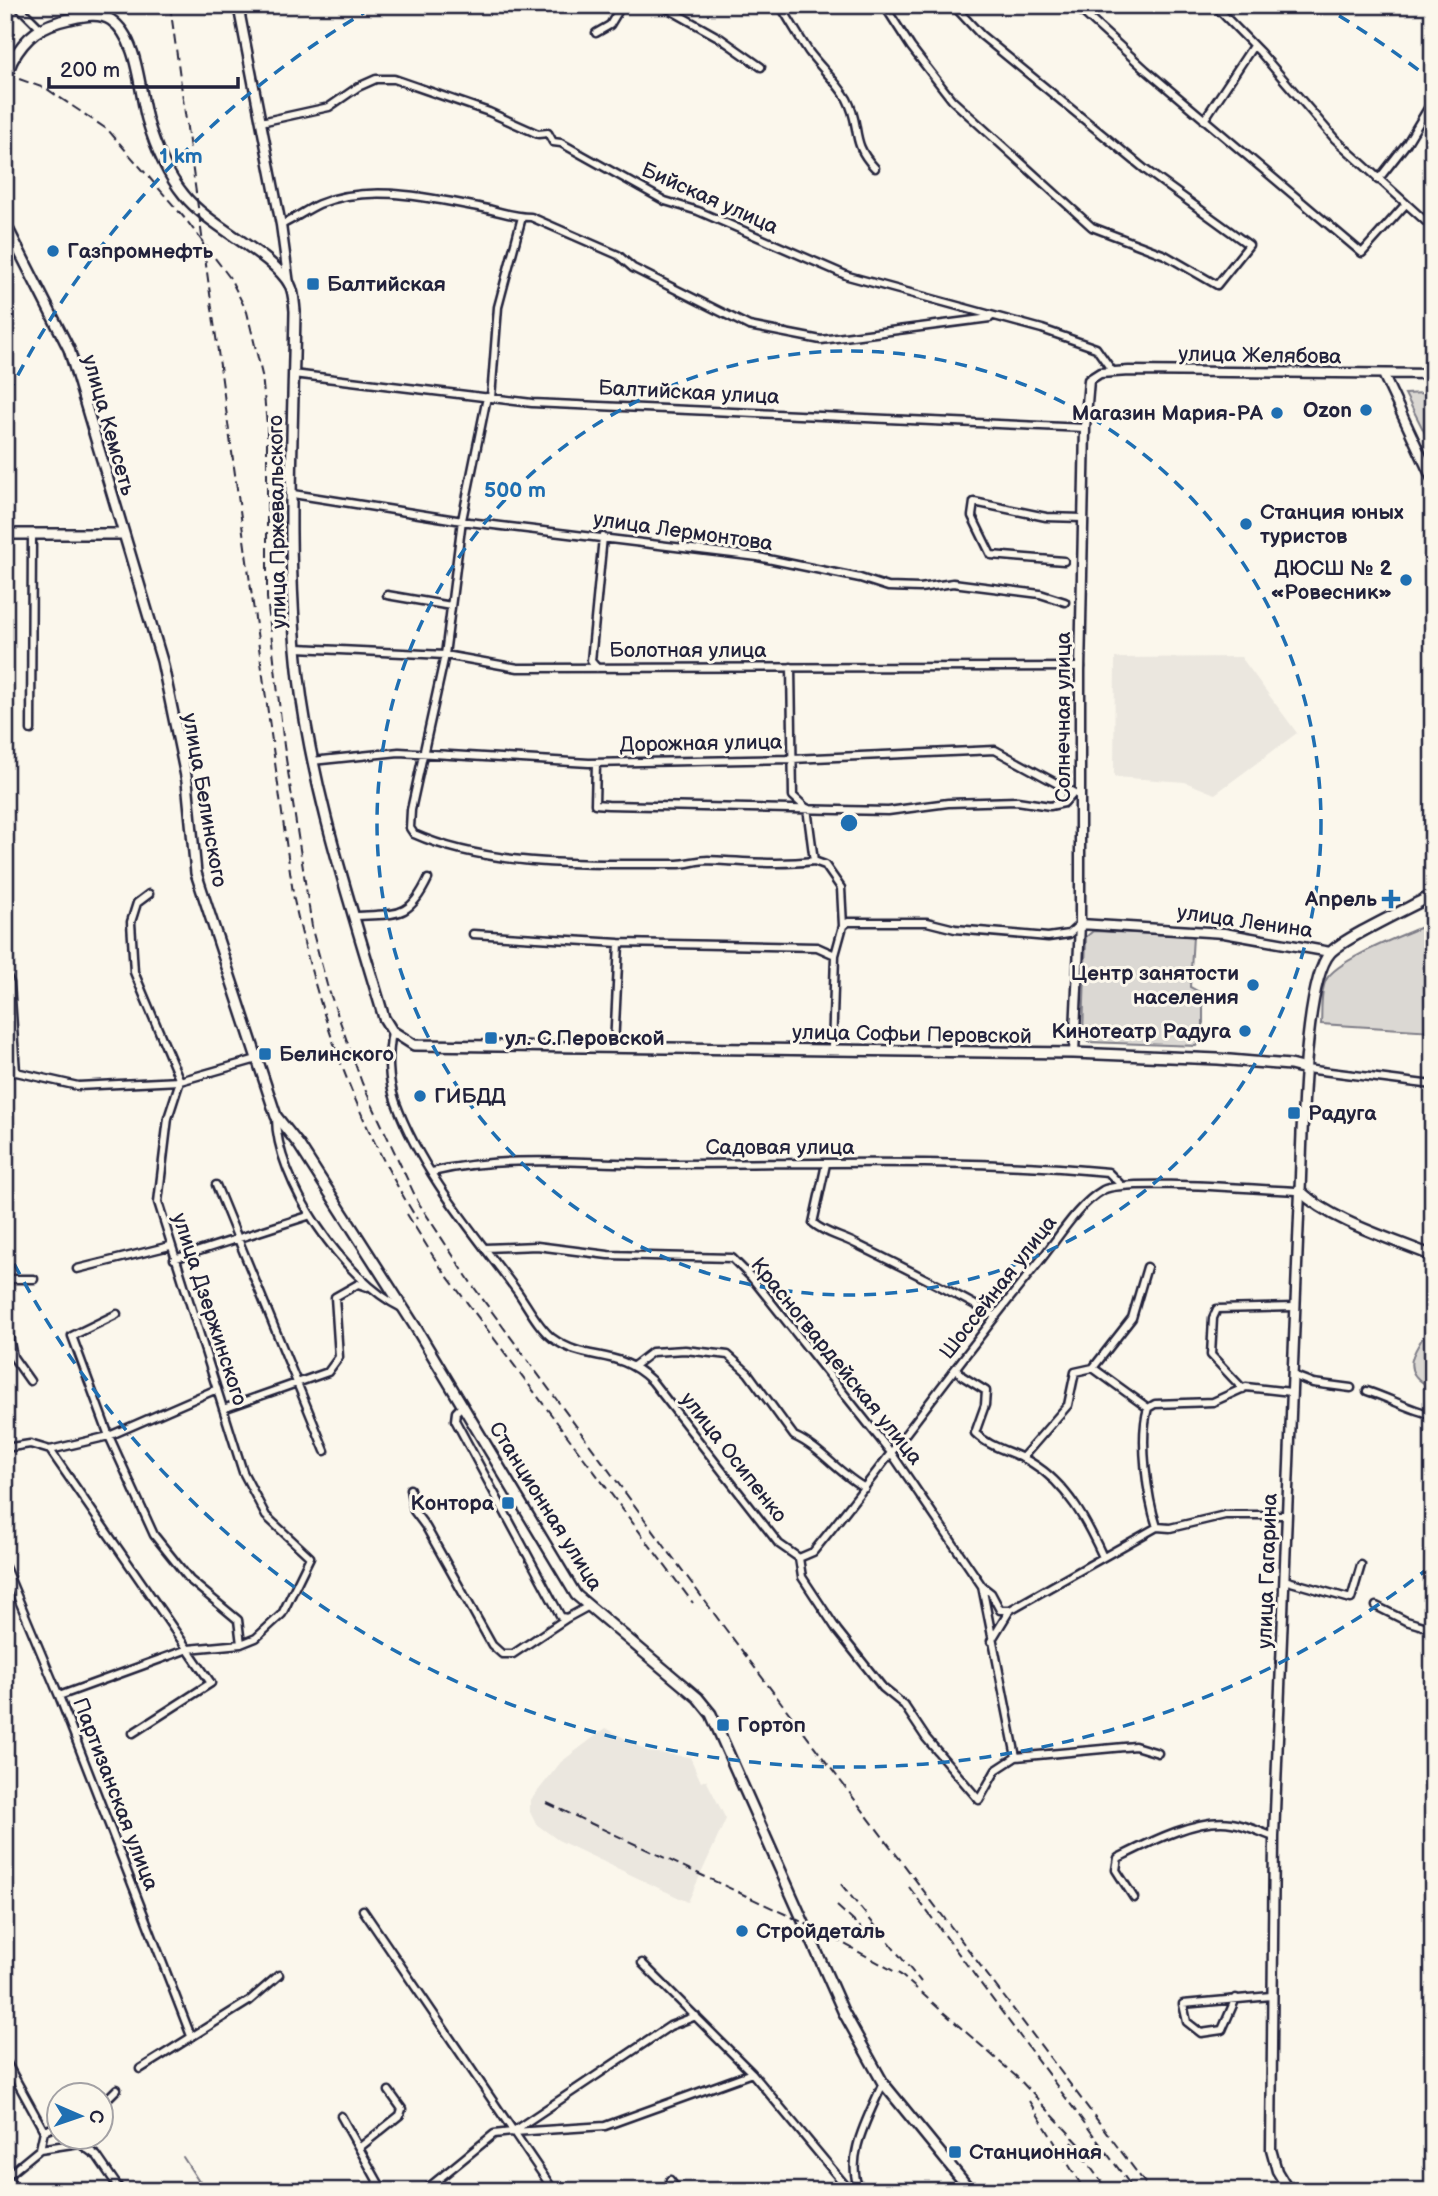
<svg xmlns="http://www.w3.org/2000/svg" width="1438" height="2196" font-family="'Balsamiq Sans',sans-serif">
  <rect width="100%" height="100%" fill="#fbf7ec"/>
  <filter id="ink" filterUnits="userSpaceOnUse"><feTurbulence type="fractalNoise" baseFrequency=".0143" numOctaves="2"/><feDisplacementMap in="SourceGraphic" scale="14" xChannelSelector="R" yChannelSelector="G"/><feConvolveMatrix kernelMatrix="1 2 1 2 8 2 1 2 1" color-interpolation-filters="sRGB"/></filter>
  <g filter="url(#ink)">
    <path fill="#ebe7df" d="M1241 657 1297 733 1215 794 1185 782 1114 777 1115 658Z
      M606 1728 649 1752 690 1757 701 1782 706 1780 726 1819 688 1902 558 1840 536 1824 530 1812V1801L561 1762Z"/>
    <path fill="#dbd8d3" stroke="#7e7d87" stroke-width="2" d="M1426 393 1433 407V449L1405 394Z
      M1433 922V1031L1321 1024C1322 1011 1320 992 1326 980 1338 958 1409 933 1433 922Z
      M1093 931 1193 936 1190 987 1203 994V1040L1196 1046 1088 1042 1083 1035 1086 937Z
      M1433 1322V1379L1425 1384C1396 1367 1420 1344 1433 1322Z"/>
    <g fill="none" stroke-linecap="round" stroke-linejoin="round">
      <path stroke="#787681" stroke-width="2" d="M183 2157 205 2191"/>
      <g stroke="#22223b" stroke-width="11">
        <path id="minor" d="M17 5 40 28
          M661 5 720 38 761 67
          M780 5C790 21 799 37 809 52 821 68 837 82 847 99 862 127 849 141 875 168
          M884 5 911 47 952 100 1092 227 1165 255 1217 285 1249 245 1147 171 981 35 953 5
          M1075 5 1146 70 1362 253 1405 205
          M1214 5 1260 52 1335 139 1433 228
          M596 33 610 25 622 5
          M1430 91 1433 72
          M1204 120 1253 46
          M261 122 329 107 358 87 376 79H394L489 112 538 134 548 133 553 142 561 143 665 201 698 211 848 276 1042 329 1096 348 1113 372
          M1378 180 1407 143 1433 100
          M281 225C294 219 306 210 319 204 367 184 425 197 473 206 493 209 511 217 531 217L618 255 633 268 749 326 821 340 990 318
          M293 374 532 403 1085 428
          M487 397 462 520 445 655 411 810 410 828 414 834C490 868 593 864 677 864 687 864 698 860 708 860 744 862 779 865 814 861
          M491 398 498 307 522 217
          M293 494 469 522 758 557 860 578 888 587 920 588 953 583 1040 594 1065 602
          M1064 561 991 555 972 516 974 502 1046 517 1083 518
          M387 595 451 606
          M297 648 445 655 518 668 1081 667
          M791 667 793 796 805 807
          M597 668 591 661 603 537
          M31 730 32 535
          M312 761 399 752 589 763 792 759 995 750 1080 796
          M596 763 595 804 608 805 888 811 948 803 1017 801 1050 806 1064 803 1073 793
          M807 808 814 861 825 865 841 888 843 926 835 955 832 1051
          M354 916C396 913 408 921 428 879
          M843 926 848 922H927L955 929 1048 937 1069 934 1080 924
          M473 934 619 943 817 947 835 955
          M5 972 10 983 16 1072
          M392 1031C388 1057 387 1078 396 1103 422 1173 473 1232 517 1291 527 1305 538 1327 552 1338 588 1364 616 1346 652 1381L779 1544 799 1558
          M614 1047 619 943
          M1306 1069 1433 1085
          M5 1074 16 1072 78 1086 180 1081 257 1059
          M276 1116C275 1180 345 1281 402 1308
          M826 1164 813 1223C826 1234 841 1236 856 1244 903 1267 949 1290 995 1316
          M432 1172C507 1154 590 1164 666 1164 813 1164 962 1158 1108 1172L1122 1186
          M216 1185 325 1451
          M485 1248 537 1246 608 1255 732 1258 751 1277 892 1454 982 1586
          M174 1259 308 1216
          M77 1269 170 1246
          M5 1279H34
          M8 1279V1332L13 1357 30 1381
          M117 1314 72 1336 109 1436 154 1535 190 1580 238 1620 241 1644
          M635 1365 652 1352 685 1350 728 1355 748 1373 794 1436C821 1448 839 1474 865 1488
          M956 1368 962 1376 986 1391 985 1405 975 1433C991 1449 1013 1451 1032 1463 1067 1484 1087 1522 1103 1557
          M1093 1368 1132 1318 1147 1267
          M1292 1375 1313 1383 1351 1388
          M1243 1389 1211 1355 1213 1318 1217 1309 1295 1307
          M1367 1391C1389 1398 1410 1410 1433 1415
          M463 1405 456 1412 455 1420 561 1617 567 1618 589 1606
          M1148 1408C1139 1438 1147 1497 1157 1527
          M223 1409 328 1372 339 1357 335 1297 358 1284 367 1287
          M5 1448 30 1444 50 1450 109 1436 217 1389
          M50 1450 211 1683 133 1733
          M1022 1458 1068 1405 1075 1372 1093 1368 1148 1408 1155 1404 1213 1402 1246 1387 1291 1392
          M410 1489 414 1511 426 1527 492 1645 502 1654H513L567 1618
          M799 1558 813 1552C891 1457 961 1357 1039 1262 1057 1240 1077 1205 1103 1190 1125 1178 1266 1190 1300 1191
          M799 1558 802 1577 837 1630 883 1688 904 1705 926 1738 979 1800 996 1770 1016 1757 982 1586 991 1593 1000 1610H1010
          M5 1567 59 1696 191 2036
          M1284 1580 1351 1599 1361 1565
          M1376 1606 1406 1621 1433 1629
          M991 1641 1010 1610 1157 1527 1170 1528 1225 1515H1286
          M59 1696 188 1649 241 1644 256 1638 282 1614 310 1557 266 1516 243 1472 158 1202 168 1118 180 1081 134 972 131 922 137 903 149 894
          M1016 1757 1135 1746 1158 1753
          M1134 1898 1116 1870 1118 1858C1148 1843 1198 1817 1232 1823 1246 1825 1260 1832 1274 1837
          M363 1910 554 2191
          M642 1963 752 2073 850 2191
          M1236 1998 1222 2030 1201 2033 1187 2022 1183 2004 1271 1996
          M5 2060 44 2131
          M140 2069 249 2001 279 1975
          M102 2104 117 2089
          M341 2116 383 2191
          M514 2132 605 2126 752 2073
          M359 2148 400 2115 402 2109 389 2091
          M40 2149 79 2143 97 2156 121 2191
          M5 2173 12 2172 40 2149 44 2131 60 2125
          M5 2175 17 2191
          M670 2180 678 2191
          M424 2191 494 2134 512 2132 670 2026 696 2016
          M860 2191C843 2158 870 2114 883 2083"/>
      </g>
      <g stroke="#22223b" stroke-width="13">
        <path id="tertiary" d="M238 5 281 225 289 284
          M1383 374 1433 481
          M1080 924 1224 933 1330 952
          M1074 1053 1080 924V672L1085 428 1089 380 1100 373 1129 371 1433 374
          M1289 2191 1277 2171 1271 2149 1274 1837 1300 1191"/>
      </g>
      <g stroke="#22223b" stroke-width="14">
        <path id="secondary" d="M12 61C26 36 41 25 69 19 83 16 99 12 111 20 138 38 139 90 147 119 155 146 166 173 184 195 209 227 272 253 290 285 294 292 294 303 295 311 293 432 285 557 299 678 313 795 351 905 384 1018L392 1031 414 1045 1074 1053 1218 1059 1290 1065 1306 1069
          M5 223 69 349 162 661 187 781 196 873 276 1116 299 1145 416 1328 576 1595 698 1698 711 1714 843 2011 883 2083 971 2191
          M5 534H122
          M1433 895C1411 907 1343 938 1330 953 1303 983 1302 1145 1300 1191 1331 1221 1392 1239 1433 1256"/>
      </g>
      <use href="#minor" stroke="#fbf7ec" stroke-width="6"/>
      <use href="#tertiary" stroke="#fbf7ec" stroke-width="8"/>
      <use href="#secondary" stroke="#fbf7ec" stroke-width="9"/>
      <path stroke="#22223b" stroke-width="2" stroke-dasharray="10 5" stroke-linecap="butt" d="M170 5 294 900C319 1014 355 1120 417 1219
        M5 74 47 89 108 130 187 221 230 278 247 312 262 375 267 425V598L284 746 313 933 327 985 362 1083 418 1202 473 1286 724 1627 1151 2191
        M407 1214 438 1264 693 1603
        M547 1803 815 1928 901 1975 1018 2078 1082 2147
        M841 1884 921 1982
        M909 1887 1135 2191
        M837 1906 873 1939
        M1029 2101 1085 2191
        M1072 2142 1108 2191"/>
      <g stroke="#22223b" stroke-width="14" stroke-linecap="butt">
        <path id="secondary-bridge" d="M5 79 12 61"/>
      </g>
      <use href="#secondary-bridge" stroke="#fbf7ec" stroke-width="9"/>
    </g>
  </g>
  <g fill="none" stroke="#1f6fb2" stroke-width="3.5" stroke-dasharray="12 9">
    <circle cx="849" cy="823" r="472"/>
    <path d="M1430 1567A944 944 0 0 1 8 1252M8 394A944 944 0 0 1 377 5M1321 5A944 944 0 0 1 1430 79"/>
  </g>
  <g fill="#1f6fb2" stroke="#fbf7ec" stroke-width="2.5">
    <circle cx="53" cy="251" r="7"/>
    <rect x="306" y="277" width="14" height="14" rx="3.5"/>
    <circle cx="1366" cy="410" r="7"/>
    <circle cx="1277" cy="413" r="7"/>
    <circle cx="1246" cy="524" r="7"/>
    <circle cx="1406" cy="580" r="7"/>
    <path d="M1387.5 888.5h7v7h7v7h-7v7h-7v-7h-7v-7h7z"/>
    <circle cx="1253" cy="985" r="7"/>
    <circle cx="1245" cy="1031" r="7"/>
    <rect x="484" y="1031" width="14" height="14" rx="3.5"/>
    <rect x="258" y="1047" width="14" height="14" rx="3.5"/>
    <circle cx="420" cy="1096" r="7"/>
    <rect x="1287" y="1106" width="14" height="14" rx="3.5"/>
    <rect x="501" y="1496" width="14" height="14" rx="3.5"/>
    <rect x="716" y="1718" width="14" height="14" rx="3.5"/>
    <circle cx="742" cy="1931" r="7"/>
    <rect x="948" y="2145" width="14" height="14" rx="3.5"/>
  </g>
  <g text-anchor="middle" stroke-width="6" stroke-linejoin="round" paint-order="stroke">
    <g font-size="21" fill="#22223b" stroke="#fbf7ec">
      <text transform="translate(710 198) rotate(24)" y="7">Бийская улица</text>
      <text transform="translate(1260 355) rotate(1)" y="7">улица Желябова</text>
      <text transform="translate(689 392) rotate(3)" y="7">Балтийская улица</text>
      <text transform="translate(109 425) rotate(74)" y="7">улица Кемсеть</text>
      <text transform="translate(277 522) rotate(-91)" y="7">улица Пржевальского</text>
      <text transform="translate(683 531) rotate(8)" y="7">улица Лермонтова</text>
      <text x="688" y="657">Болотная улица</text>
      <text transform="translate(1063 717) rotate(-90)" y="7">Солнечная улица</text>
      <text transform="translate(701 743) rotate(-1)" y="7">Дорожная улица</text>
      <text transform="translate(205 800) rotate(80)" y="7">улица Белинского</text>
      <text transform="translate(1245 921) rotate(8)" y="7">улица Ленина</text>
      <text transform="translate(912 1034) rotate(1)" y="7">улица Софьи Перовской</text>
      <text x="780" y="1154">Садовая улица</text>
      <text transform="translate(998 1287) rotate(-52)" y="7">Шоссейная улица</text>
      <text transform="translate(210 1309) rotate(72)" y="7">улица Дзержинского</text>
      <text transform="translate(837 1361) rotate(51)" y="7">Красногвардейская улица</text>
      <text transform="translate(734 1457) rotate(52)" y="7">улица Осипенко</text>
      <text transform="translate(546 1506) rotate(58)" y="7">Станционная улица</text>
      <text transform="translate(1267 1571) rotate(-88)" y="7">улица Гагарина</text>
      <text transform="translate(116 1794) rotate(69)" y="7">Партизанская улица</text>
    </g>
    <g font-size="21" font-weight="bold" fill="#22223b" stroke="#fbf7ec" text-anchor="start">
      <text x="67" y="258">Газпромнефть</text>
      <text x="327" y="291">Балтийская</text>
      <text x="1352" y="417" text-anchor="end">Ozon</text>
      <text x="1263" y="420" text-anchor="end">Магазин Мария-РА</text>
      <text x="1260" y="519">Станция юных<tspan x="1260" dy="24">туристов</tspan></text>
      <text x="1392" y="575" text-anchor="end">ДЮСШ № 2<tspan x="1392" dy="24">«Ровесник»</tspan></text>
      <text x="1377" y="906" text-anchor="end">Апрель</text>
      <text x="1239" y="980" text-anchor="end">Центр занятости<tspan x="1239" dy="24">населения</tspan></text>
      <text x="1231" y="1038" text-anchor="end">Кинотеатр Радуга</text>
      <text x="505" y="1045">ул. С.Перовской</text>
      <text x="279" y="1061">Белинского</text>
      <text x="434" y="1103">ГИБДД</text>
      <text x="1308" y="1120">Радуга</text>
      <text x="494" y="1510" text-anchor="end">Контора</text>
      <text x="737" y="1732">Гортоп</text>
      <text x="756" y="1938">Стройдеталь</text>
      <text x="969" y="2159">Станционная</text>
    </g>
  </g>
  <circle cx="849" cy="823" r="10" fill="#1f6fb2" stroke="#fbf7ec" stroke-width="3.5"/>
  <g font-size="21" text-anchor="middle" font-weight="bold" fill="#1f6fb2" stroke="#fbf7ec" stroke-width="6" stroke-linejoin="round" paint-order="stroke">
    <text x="181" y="163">1 km</text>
    <text x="515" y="497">500 m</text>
  </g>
  <rect width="1438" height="2196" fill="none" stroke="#fbf7ec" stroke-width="28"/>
  <rect x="14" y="14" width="1410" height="2168" fill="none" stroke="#22223b" stroke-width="2.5" filter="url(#ink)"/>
  <g transform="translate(80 2116) rotate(92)"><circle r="33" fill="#fbf7ec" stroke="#a4a2a5" stroke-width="2"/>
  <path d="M0-5L12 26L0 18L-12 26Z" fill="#1f6fb2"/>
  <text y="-10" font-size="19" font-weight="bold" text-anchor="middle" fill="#22223b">С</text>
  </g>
  <path d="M49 77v10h189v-10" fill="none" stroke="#22223b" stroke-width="3.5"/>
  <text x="60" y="77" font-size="21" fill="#22223b" stroke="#fbf7ec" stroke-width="5" paint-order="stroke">200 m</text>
</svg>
